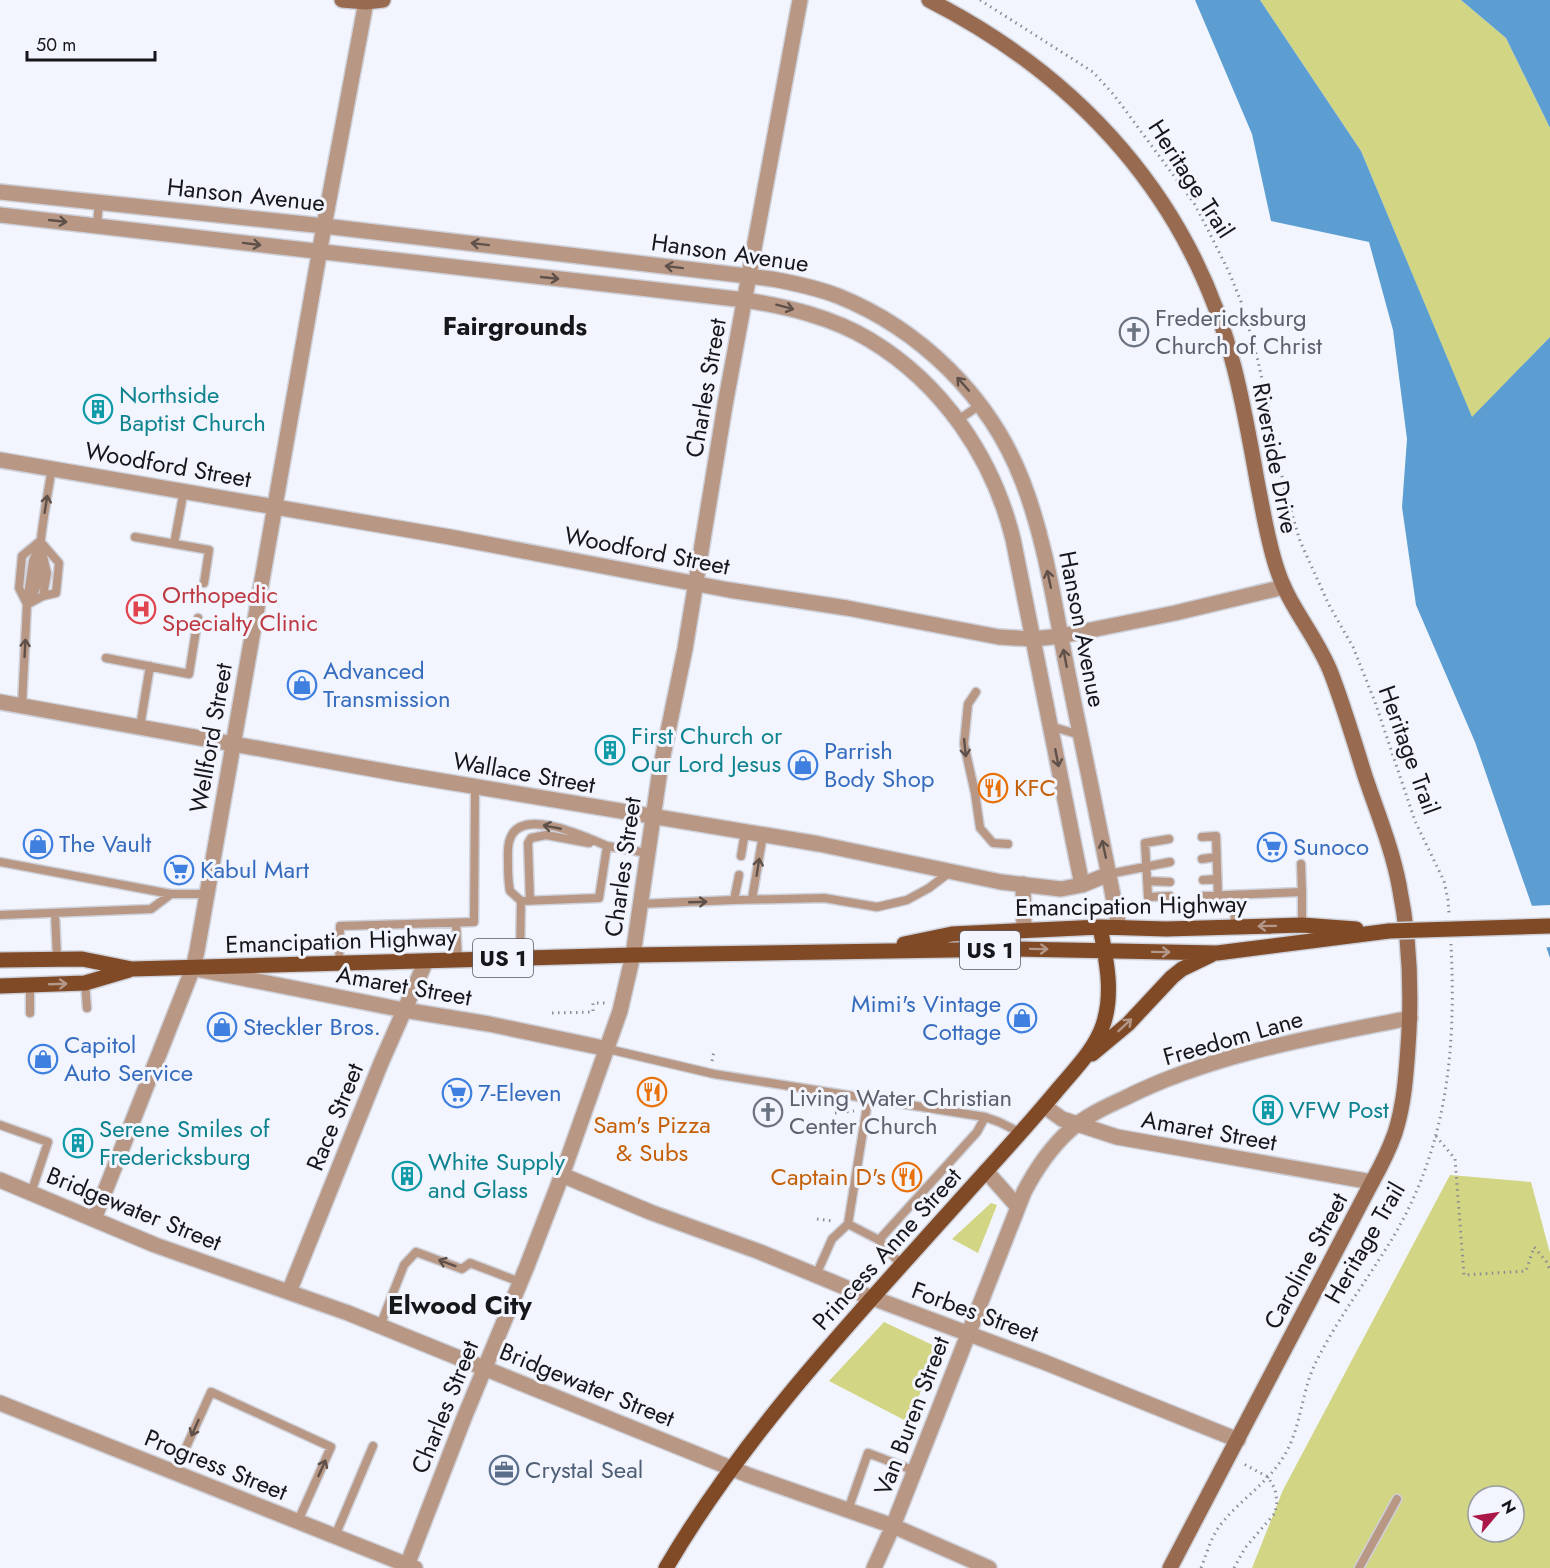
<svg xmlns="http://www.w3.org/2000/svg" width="1550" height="1568" font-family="Jost,sans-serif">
  <rect width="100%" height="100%" fill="#f2f5fe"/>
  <path fill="#d1d584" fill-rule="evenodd" d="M1260 0H1461L1506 38 1550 128V337L1472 418 1361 151Z
    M1450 1175 1531 1182 1550 1253V1568H1252L1283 1490ZM1478 1496H1514V1532H1478Z
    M991 1203 997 1205 978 1253 952 1239Z
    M884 1322 939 1348 908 1422 829 1381Z"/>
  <path fill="#5c9ed2" d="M1195 0H1260L1361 151 1472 417 1550 337V958L1475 742 1416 605 1402 507 1407 439 1393 330 1369 242 1271 221 1252 134Z
    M1461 0H1550V128L1506 38Z"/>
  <path fill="#f2f5fe" d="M1550 905V947L1543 948 1529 906Z"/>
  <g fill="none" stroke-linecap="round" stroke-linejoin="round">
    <g stroke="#cfd1da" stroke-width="11">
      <path id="lane" d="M97 225 99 202
        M958 420 980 405
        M135 537 209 550 204 583
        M40 541 59 563 56 593 43 596
        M174 544 184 490
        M27 602 33 561 38 547
        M30 603 43 596 47 573 43 556
        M27 604C45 580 37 565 41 538 44 514 48 491 52 468
        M106 658 189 674 198 618
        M976 692 968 704 964 744 975 793 980 828 993 843 1008 844
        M22 706 27 604 19 588 22 556 40 541
        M1050 726 1080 735
        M140 727 150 666
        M1202 837 1216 836 1218 896
        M1169 839 1145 843 1148 897 1170 896
        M741 856 745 832
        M1202 859 1216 857
        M0 862 171 894H207
        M1301 864 1302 892
        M1109 874 1170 862
        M1203 880 1217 879
        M1147 881 1170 882
        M1234 895 1235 927
        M1203 896 1302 892V925
        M752 899 763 835
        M734 900 824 898 877 907 907 900 929 888 950 872
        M521 901 510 891C508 882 508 872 508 863 508 855 507 846 510 839 521 806 586 837 607 846
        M530 901 528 843 531 838 546 835 589 843
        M639 904 734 900 739 875
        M55 913 57 958
        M0 915 151 909 171 894
        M456 923 458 960
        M520 958 521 901 599 898 607 846 647 853
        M339 964 340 926 474 922 475 787
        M85 983 87 1008
        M30 985V1013
        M608 1049 714 1074 985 1117 999 1122 1021 1133
        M0 1125 48 1142 31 1193
        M848 1224 879 1240 902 1266
        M879 1240 977 1132 985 1117
        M816 1275 832 1239 848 1224 868 1100
        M380 1326 404 1265 416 1252 462 1269 470 1263 520 1282
        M183 1454 211 1392 331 1447 298 1521
        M848 1510 868 1453 915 1471
        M335 1536 373 1446
        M1359 1568 1397 1499"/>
    </g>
    <g stroke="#cfd1da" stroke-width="18">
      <path id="street" d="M0 192 324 226 772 279C794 283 817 288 838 296 920 329 990 397 1022 480 1046 541 1055 609 1068 674 1085 758 1103 843 1119 927
        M0 215 745 300C788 307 832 317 870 340 943 384 993 458 1013 539L1082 885
        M0 460 450 537 729 590 847 608 999 637 1033 639 1061 636 1175 613 1284 587
        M0 702 400 774 819 844 1001 882 1061 889 1082 885 1109 874
        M1023 884 1024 930
        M201 970 404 1010 489 1024 608 1049
        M1044 1106 1062 1119 1117 1137 1372 1182
        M986 1171 1018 1207
        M562 1175 650 1212 760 1252 854 1291 1044 1362 1238 1440
        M0 1180 155 1245 348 1313 748 1475 893 1526 989 1568
        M94 1219 193 968 197 951 324 226 366 2
        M289 1292 381 1063 426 961
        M0 1403 415 1568
        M406 1568 464 1418 527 1266 562 1175 620 1011 633 955 660 770 685 649 725 405 800 0
        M874 1568 893 1526 1024 1192C1036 1169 1050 1148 1070 1130 1086 1116 1105 1107 1125 1098 1212 1054 1315 1037 1410 1018"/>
    </g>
    <g stroke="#cfd1da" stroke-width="18">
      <path id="secondary" d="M342 0 366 2 383 0
        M929 0C1080 77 1192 200 1234 367 1244 406 1251 446 1258 486 1264 515 1268 544 1278 572 1290 608 1317 637 1331 673 1344 707 1354 741 1365 776 1377 812 1392 848 1399 885 1410 939 1412 992 1408 1047 1406 1076 1404 1105 1395 1133 1389 1150 1381 1166 1372 1182L1170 1568"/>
    </g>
    <g stroke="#cfd1da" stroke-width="18">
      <path id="primary" d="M904 944 952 934 1100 927 1166 929 1302 925 1356 929
        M0 960 82 959 132 969 633 955 1014 949 1217 953 1389 931
        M0 986 85 983 129 970
        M1092 1054 1128 1024 1172 977 1182 969 1211 955
        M666 1568C748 1428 862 1310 969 1190 1000 1156 1030 1123 1059 1088 1075 1069 1095 1049 1103 1025 1114 993 1106 959 1100 927"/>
    </g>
    <path stroke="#8b8d93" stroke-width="3" stroke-dasharray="1.5 4.5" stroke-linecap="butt" d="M980 0 1093 72 1114 95 1194 203 1205 224 1229 272 1242 304 1257 357 1271 418 1284 487 1300 541 1329 605 1353 647 1375 702 1415 821 1444 881 1448 900 1449 914
      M552 1013 593 1012V1003H605
      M712 1061 714 1051
      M835 1113 854 1111
      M1436 1136 1455 1159 1464 1275 1526 1271 1534 1247 1546 1261 1550 1270
      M817 1219 833 1221
      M1201 1568C1207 1553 1211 1536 1222 1523 1241 1499 1268 1483 1284 1456 1302 1427 1301 1389 1318 1358 1340 1315 1370 1276 1395 1234 1448 1142 1456 1049 1451 944
      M1234 1568 1245 1548 1275 1513 1277 1502 1275 1489 1268 1477 1242 1463"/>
    <use href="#lane" stroke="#b89885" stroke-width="8"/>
    <use href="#street" stroke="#b89885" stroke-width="15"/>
    <use href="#secondary" stroke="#986b50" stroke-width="15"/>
    <use href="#primary" stroke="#804a27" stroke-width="15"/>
    <g stroke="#cfd1da" stroke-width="18" stroke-linecap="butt">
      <path id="primary-bridge" d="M1389 931 1550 926"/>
    </g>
    <use href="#primary-bridge" stroke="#804a27" stroke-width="15"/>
  </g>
  <defs><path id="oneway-shaft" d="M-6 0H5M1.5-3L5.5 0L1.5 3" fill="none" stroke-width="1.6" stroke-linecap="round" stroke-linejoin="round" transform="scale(1.5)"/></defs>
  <g stroke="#5f514a">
    <use href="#oneway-shaft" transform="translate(58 221) rotate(6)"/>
    <use href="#oneway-shaft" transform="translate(252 244) rotate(7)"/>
    <use href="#oneway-shaft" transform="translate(480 244) rotate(-173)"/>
    <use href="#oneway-shaft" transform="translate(674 267) rotate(-173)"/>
    <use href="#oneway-shaft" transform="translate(550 278) rotate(6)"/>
    <use href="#oneway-shaft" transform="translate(785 307) rotate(15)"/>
    <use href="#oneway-shaft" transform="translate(963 384) rotate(-132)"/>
    <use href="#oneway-shaft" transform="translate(46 504) rotate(-81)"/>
    <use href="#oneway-shaft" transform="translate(1049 579) rotate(-102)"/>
    <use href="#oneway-shaft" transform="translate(25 648) rotate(-87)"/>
    <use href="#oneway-shaft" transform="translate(1065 658) rotate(-101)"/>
    <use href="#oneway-shaft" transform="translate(965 748) rotate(84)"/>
    <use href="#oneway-shaft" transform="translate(1057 758) rotate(79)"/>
    <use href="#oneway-shaft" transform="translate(552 827) rotate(-169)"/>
    <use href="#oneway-shaft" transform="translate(1104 849) rotate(-102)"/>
    <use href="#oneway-shaft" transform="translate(758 867) rotate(-81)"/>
    <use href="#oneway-shaft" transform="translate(698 902) rotate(-2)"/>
    <use href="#oneway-shaft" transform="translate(447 1263) rotate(-160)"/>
    <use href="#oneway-shaft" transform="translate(195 1428) rotate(114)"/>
    <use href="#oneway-shaft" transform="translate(322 1468) rotate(-66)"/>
  </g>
  <g stroke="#b39788">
    <use href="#oneway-shaft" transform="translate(1267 926) rotate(179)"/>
    <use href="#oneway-shaft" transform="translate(1039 949) rotate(1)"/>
    <use href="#oneway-shaft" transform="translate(1161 952) rotate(1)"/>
    <use href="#oneway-shaft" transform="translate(58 984) rotate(-2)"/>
    <use href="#oneway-shaft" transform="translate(1125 1025) rotate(-43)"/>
  </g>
  <defs>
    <g id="church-ring" transform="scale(1.5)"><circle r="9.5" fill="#f2f5fe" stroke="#6b7280" stroke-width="1.5"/><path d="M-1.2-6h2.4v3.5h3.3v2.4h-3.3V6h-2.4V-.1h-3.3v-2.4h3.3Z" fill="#6b7280"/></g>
    <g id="building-ring" transform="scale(1.5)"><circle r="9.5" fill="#f2f5fe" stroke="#0f9aa8" stroke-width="1.5"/><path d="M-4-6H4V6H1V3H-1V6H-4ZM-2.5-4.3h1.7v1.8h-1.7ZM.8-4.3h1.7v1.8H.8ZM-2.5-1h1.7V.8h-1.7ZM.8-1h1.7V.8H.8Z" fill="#0f9aa8"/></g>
    <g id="hospital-ring" transform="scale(1.5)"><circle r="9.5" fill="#f2f5fe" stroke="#e0444e" stroke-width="1.5"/><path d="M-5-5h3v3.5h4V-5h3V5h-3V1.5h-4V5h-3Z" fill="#e0444e"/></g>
    <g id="shop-ring" transform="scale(1.5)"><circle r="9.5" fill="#f2f5fe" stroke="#3f7fe0" stroke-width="1.5"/><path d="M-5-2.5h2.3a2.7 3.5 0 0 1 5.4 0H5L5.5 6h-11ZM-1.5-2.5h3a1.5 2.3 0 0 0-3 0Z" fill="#3f7fe0"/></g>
    <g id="restaurant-ring" transform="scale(1.5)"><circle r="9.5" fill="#f2f5fe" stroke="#e8710a" stroke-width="1.5"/><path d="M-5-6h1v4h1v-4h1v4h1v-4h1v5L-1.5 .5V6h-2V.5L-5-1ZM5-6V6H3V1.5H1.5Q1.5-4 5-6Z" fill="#e8710a"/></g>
    <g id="supermarket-ring" transform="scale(1.5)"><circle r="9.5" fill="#f2f5fe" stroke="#3f7fe0" stroke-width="1.5"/><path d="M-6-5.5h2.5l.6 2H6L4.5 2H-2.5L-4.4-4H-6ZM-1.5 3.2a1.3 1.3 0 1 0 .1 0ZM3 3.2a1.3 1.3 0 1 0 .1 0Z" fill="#3f7fe0"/></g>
    <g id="office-ring" transform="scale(1.5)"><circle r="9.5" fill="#f2f5fe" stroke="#5c6f8a" stroke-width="1.5"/><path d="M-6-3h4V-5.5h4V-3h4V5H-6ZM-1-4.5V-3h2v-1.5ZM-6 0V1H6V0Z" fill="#5c6f8a"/></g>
  </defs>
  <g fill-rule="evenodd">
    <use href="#church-ring" x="1134" y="332"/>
    <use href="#building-ring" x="98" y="409"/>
    <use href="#hospital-ring" x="141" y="609"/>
    <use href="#shop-ring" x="302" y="685"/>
    <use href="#building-ring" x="610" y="750"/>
    <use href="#shop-ring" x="803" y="765"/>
    <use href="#restaurant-ring" x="993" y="788"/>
    <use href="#shop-ring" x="38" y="844"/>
    <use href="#supermarket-ring" x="1272" y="847"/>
    <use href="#supermarket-ring" x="179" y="870"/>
    <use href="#shop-ring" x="1022" y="1018"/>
    <use href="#shop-ring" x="222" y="1027"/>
    <use href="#shop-ring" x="43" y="1059"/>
    <use href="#restaurant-ring" x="652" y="1092"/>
    <use href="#supermarket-ring" x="457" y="1093"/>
    <use href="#building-ring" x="1268" y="1110"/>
    <use href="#church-ring" x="768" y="1112"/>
    <use href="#building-ring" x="78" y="1143"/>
    <use href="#building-ring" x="407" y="1176"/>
    <use href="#restaurant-ring" x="907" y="1177"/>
    <use href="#office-ring" x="504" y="1470"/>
  </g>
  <g text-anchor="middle" stroke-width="6" stroke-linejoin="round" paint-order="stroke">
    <g fill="#f2f5fe" stroke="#585a5e" stroke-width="1.5">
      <rect x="960" y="931" width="60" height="38" rx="4.5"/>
      <rect x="473" y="939" width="60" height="38" rx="4.5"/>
    </g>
    <g font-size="22" font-weight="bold" fill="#16171a">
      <text x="990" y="958">US 1</text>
      <text x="503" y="966">US 1</text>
    </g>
    <g font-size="24" fill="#16171a" stroke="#f2f5fe">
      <text transform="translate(1191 179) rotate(57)" y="8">Heritage Trail</text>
      <text transform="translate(246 195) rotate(6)" y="8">Hanson Avenue</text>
      <text transform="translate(730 253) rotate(8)" y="8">Hanson Avenue</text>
      <text transform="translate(706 388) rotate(-80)" y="8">Charles Street</text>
      <text transform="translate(1275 458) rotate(79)" y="8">Riverside Drive</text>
      <text transform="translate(168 465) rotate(10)" y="8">Woodford Street</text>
      <text transform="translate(647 551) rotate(11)" y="8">Woodford Street</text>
      <text transform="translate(1082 629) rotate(79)" y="8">Hanson Avenue</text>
      <text transform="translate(211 738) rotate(-80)" y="8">Wellford Street</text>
      <text transform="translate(1409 750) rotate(70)" y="8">Heritage Trail</text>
      <text transform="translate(524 773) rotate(10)" y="8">Wallace Street</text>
      <text transform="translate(623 867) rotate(-82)" y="8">Charles Street</text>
      <text transform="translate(1131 906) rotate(-1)" y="8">Emancipation Highway</text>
      <text transform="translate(341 941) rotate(-2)" y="8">Emancipation Highway</text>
      <text transform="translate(404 986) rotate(10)" y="8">Amaret Street</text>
      <text transform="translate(1233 1038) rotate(-16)" y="8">Freedom Lane</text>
      <text transform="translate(335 1117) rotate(-68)" y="8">Race Street</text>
      <text transform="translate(1209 1131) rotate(10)" y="8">Amaret Street</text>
      <text transform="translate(134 1209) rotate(22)" y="8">Bridgewater Street</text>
      <text transform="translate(1365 1243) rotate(-60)" y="8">Heritage Trail</text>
      <text transform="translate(887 1249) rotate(-48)" y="8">Princess Anne Street</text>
      <text transform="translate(1306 1261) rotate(-62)" y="8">Caroline Street</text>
      <text transform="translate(975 1312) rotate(20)" y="8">Forbes Street</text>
      <text transform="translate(587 1385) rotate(22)" y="8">Bridgewater Street</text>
      <text transform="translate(445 1407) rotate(-68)" y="8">Charles Street</text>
      <text transform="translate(912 1416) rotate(-69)" y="8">Van Buren Street</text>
      <text transform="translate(216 1465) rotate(22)" y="8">Progress Street</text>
    </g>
    <g font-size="24" fill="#5b616d" stroke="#f2f5fe" text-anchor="start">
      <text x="1155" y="326">Fredericksburg<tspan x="1155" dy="28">Church of Christ</tspan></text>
      <text x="789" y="1106">Living Water Christian<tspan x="789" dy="28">Center Church</tspan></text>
    </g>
    <g font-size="24" fill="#0d838f" stroke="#f2f5fe" text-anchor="start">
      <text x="119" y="403">Northside<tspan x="119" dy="28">Baptist Church</tspan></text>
      <text x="631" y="744">First Church or<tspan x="631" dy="28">Our Lord Jesus</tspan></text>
      <text x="1289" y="1118">VFW Post</text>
      <text x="99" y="1137">Serene Smiles of<tspan x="99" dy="28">Fredericksburg</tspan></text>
      <text x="428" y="1170">White Supply<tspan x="428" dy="28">and Glass</tspan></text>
    </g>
    <g font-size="24" fill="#be3a42" stroke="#f2f5fe" text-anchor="start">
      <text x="162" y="603">Orthopedic<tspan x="162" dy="28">Specialty Clinic</tspan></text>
    </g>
    <g font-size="24" fill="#366cbe" stroke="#f2f5fe" text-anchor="start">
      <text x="323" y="679">Advanced<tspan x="323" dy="28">Transmission</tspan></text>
      <text x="824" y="759">Parrish<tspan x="824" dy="28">Body Shop</tspan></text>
      <text x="59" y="852">The Vault</text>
      <text x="1293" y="855">Sunoco</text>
      <text x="200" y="878">Kabul Mart</text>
      <text x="1001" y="1012" text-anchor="end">Mimi's Vintage<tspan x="1001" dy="28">Cottage</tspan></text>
      <text x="243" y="1035">Steckler Bros.</text>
      <text x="64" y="1053">Capitol<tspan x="64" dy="28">Auto Service</tspan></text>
      <text x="478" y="1101">7-Eleven</text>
    </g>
    <g font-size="24" fill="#c56008" stroke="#f2f5fe" text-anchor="start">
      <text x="1014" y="796">KFC</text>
      <text x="652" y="1133" text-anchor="middle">Sam's Pizza<tspan x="652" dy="28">&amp; Subs</tspan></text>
      <text x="886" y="1185" text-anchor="end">Captain D's</text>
    </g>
    <g font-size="24" fill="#4e5e75" stroke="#f2f5fe" text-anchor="start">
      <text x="525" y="1478">Crystal Seal</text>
    </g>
    <g font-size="26" font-weight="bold" fill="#16171a" stroke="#f2f5fe">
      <text x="515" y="335">Fairgrounds</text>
      <text x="460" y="1314">Elwood City</text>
    </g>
  </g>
  <g transform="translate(1496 1514) rotate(61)"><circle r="28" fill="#f2f5fe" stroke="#9a9ca3" stroke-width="1.5"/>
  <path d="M0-4.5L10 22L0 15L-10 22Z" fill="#aa1748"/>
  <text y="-9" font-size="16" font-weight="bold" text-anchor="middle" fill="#16171a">N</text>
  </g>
  <path d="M27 51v9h128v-9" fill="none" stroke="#16171a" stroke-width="3"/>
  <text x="36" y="51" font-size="18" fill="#16171a" stroke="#f2f5fe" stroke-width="4.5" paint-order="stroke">50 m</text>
</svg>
